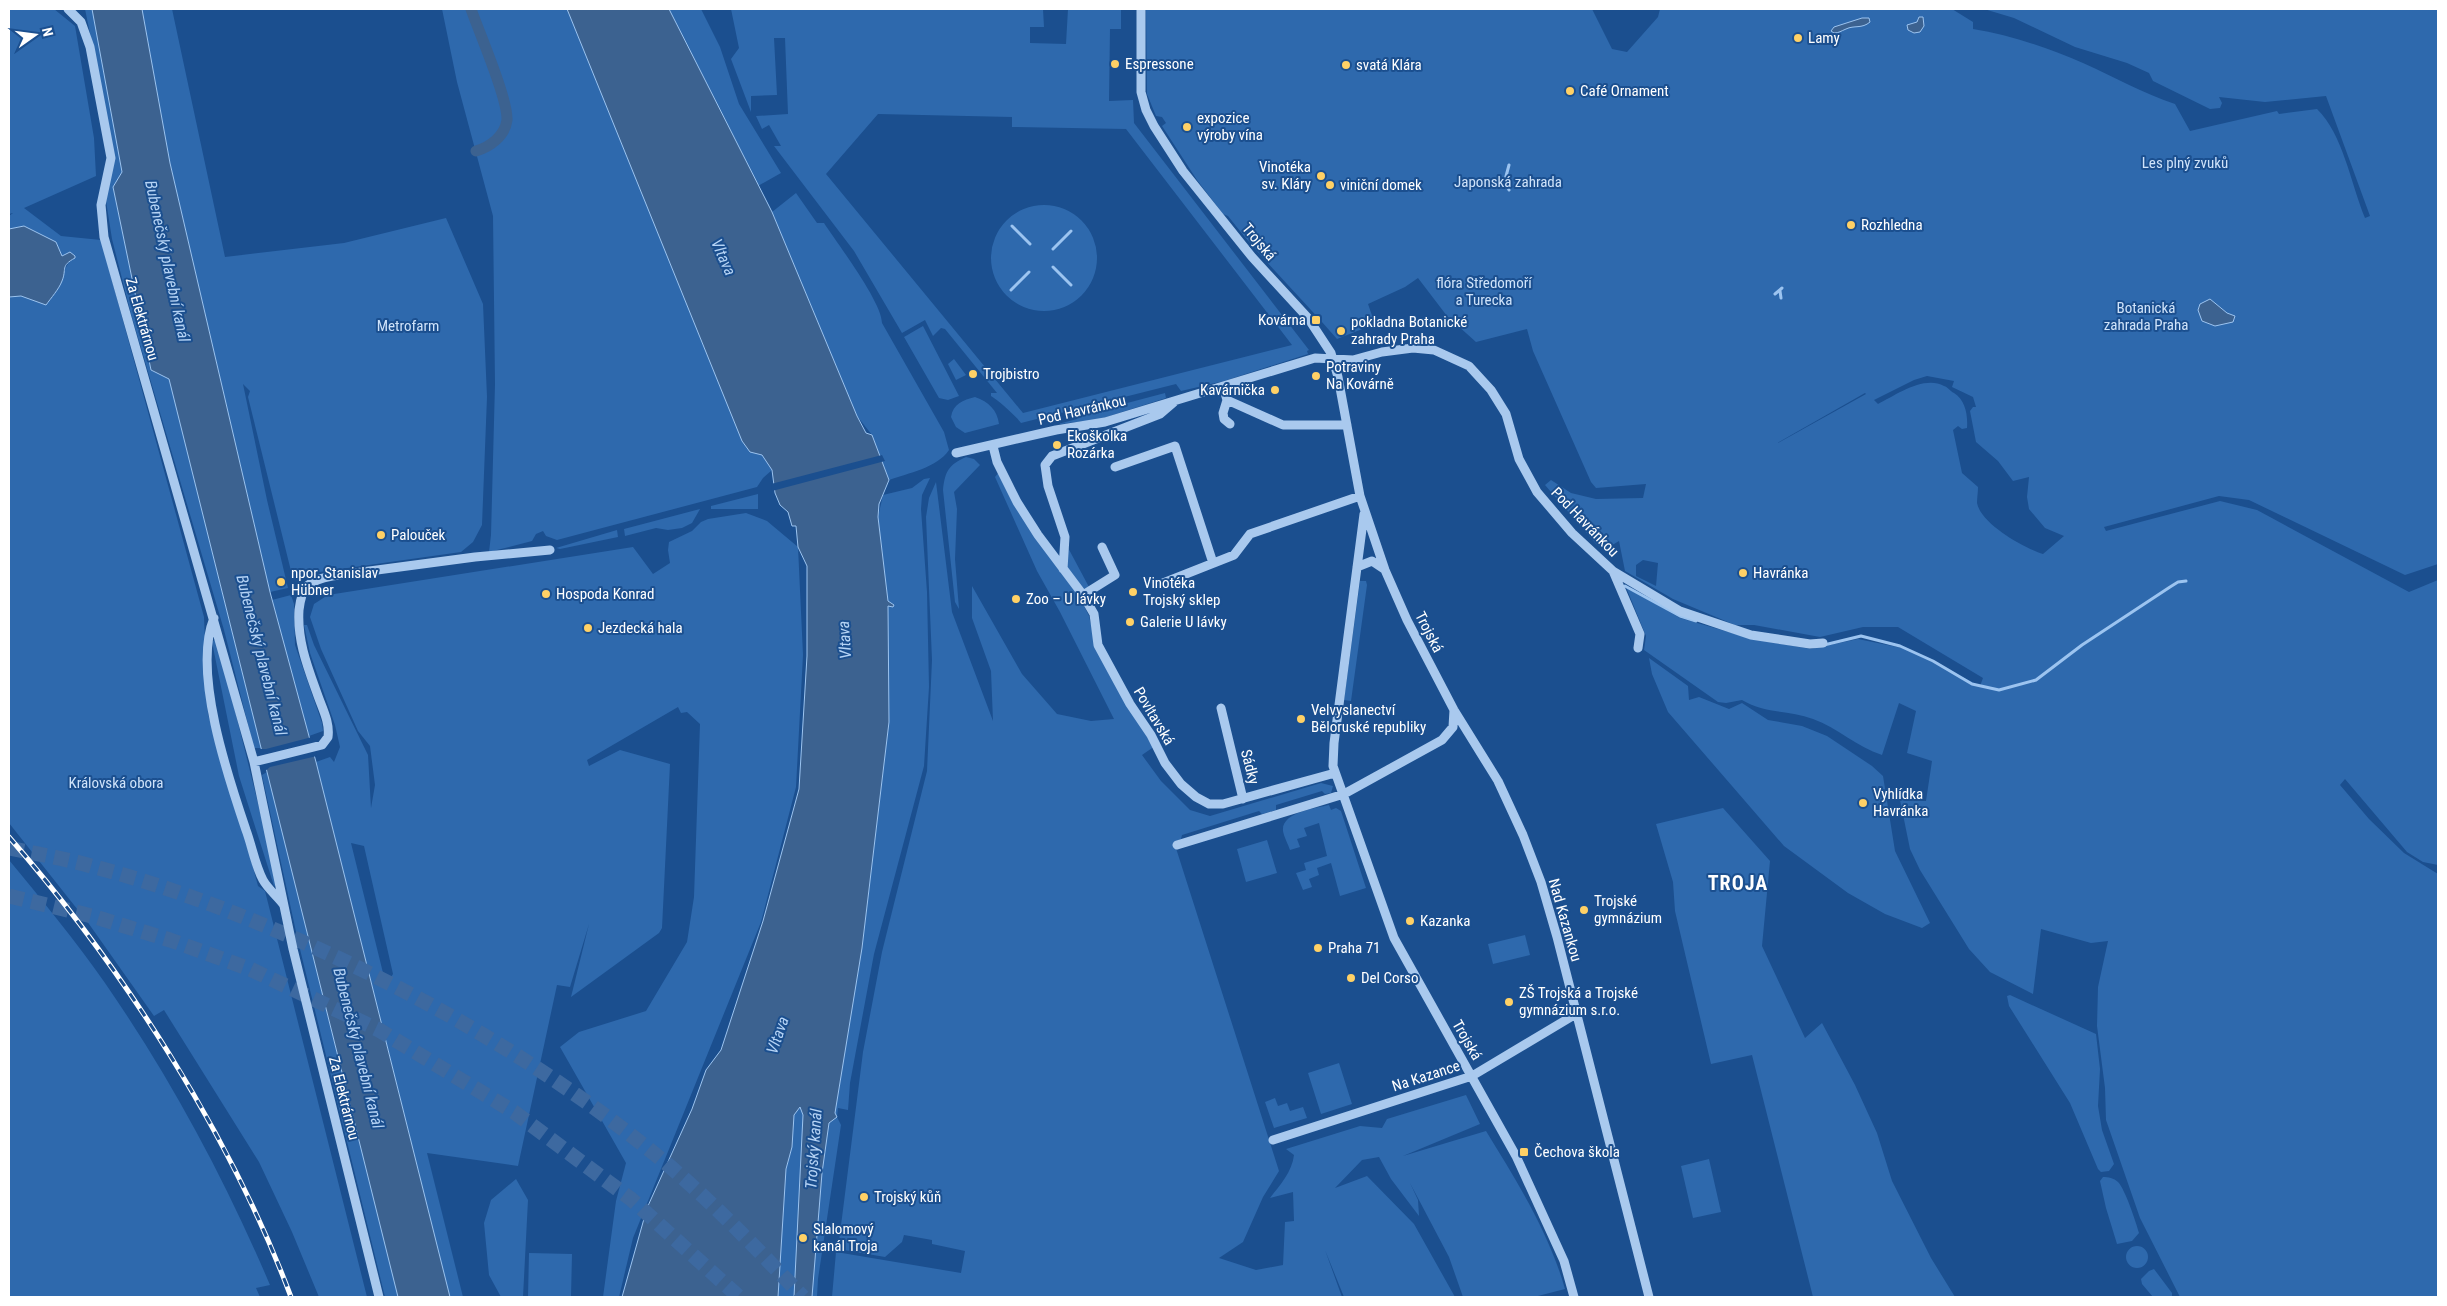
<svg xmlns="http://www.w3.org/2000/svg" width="2447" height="1306" font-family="'Roboto Condensed',sans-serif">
  <rect width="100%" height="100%" fill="#1b4f8f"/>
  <path fill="#2e69ad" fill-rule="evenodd" d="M9 9H54L75 26 94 138 96 176 24 208 61 236 101 240 204 617 208 714 243 830 258 886 265 891 367 1297H319L292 1232 259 1162 164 1010 154 1016 89 924 9 823V297L21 296 63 273 70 260 62 257 56 242 24 226 9 229V216L13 213 9 214Z
    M85 9H92L122 172 113 187 151 370 169 379 261 748H254L224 630 131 314 112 239 106 201 112 142Z
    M142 9H172L225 257 344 243 446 218 483 304 487 397 482 525 473 542 461 552 298 575 291 571 248 397 250 391 243 384 267 500 288 588 270 592 170 163Z
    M442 9H567L750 452 762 455 772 470 763 478 757 487 557 540 546 536 543 531 536 534 532 541 489 552 491 535 495 384 493 216 457 82Z
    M669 9H701L720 47 739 104 781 173 758 186Z
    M731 9H1043L1044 27H1030V43L1066 44 1068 9H1121V29H1110L1109 101 1133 100 1134 123 1309 350 1307 351 1308 354 1224 381 1181 391 1176 384 1021 423C1016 416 998 400 991 396V393H997L945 329 941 328 933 336 925 320 902 333 854 251 774 146H781L769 125 762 129 756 116 788 114 785 38H774L777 95 751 96V112L731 59 739 48ZM878 114 1012 117V127L1126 129 1292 345 1023 413 826 174Z
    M1146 9H1592L1612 49 1627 52 1658 17 1660 9H1952L1973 22V29C2010 35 2049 48 2083 63 2114 77 2143 93 2175 104L2190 131 2277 111 2279 114 2317 109C2343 134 2351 184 2365 218L2370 216 2326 96 2265 102 2219 97 2222 103 2220 108 2210 109 2153 81 2149 73 2127 63 2075 47 2014 18 1984 9H2438V564L2405 575 2249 500 2219 496 2104 527 2106 531 2220 501 2257 510 2409 592 2438 580V865L2423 862 2407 852 2345 779 2340 785 2369 819 2404 853 2438 874V1297H2180L2140 1218 2106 1120 2105 1088 2097 1026 2098 987 2108 941 2091 943 2041 929 2033 994 1990 972 1969 949 1920 870 1910 849 1900 800 1926 801 1932 761 1907 753 1916 711 1899 703 1882 755C1857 747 1838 728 1813 719 1789 710 1765 714 1742 700L1726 703 1718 702 1644 650 1646 636 1626 587 1680 618 1753 639 1811 649 1858 639 1907 649 1980 686 1983 678 1898 627H1863L1820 637 1754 625H1735L1673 599 1625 571 1619 541 1604 550 1596 544 1545 485 1551 480 1571 493 1596 499 1643 498 1646 484 1596 488 1591 482 1533 351 1527 329 1476 342 1447 316 1418 278 1405 287 1368 304 1375 324 1337 339C1301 297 1262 260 1228 216L1223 214 1197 180 1162 126 1166 123 1162 117 1156 116 1147 94ZM1927 376 1954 381 1952 387 1973 397 1976 407H1973L1970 411 1976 442 1998 461 2013 481 2029 477 2027 497 2029 509 2045 528 2064 536 2043 554C2024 548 1981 524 1977 503 1977 498 1978 492 1978 487L1962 473 1953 430 1958 426 1962 429 1967 428C1968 414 1965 400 1954 393 1950 391 1948 387 1944 386 1924 375 1896 395 1878 404L1874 400 1914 380ZM1865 393 1866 394 1778 443 1779 442ZM1643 560 1658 563 1656 586 1636 576V565Z
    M796 193 817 223H824C837 243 882 302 882 323L944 432 949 450C937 468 908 473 889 480L872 435 857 416 772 212Z
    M991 258a53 53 0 1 1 106 0a53 53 0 1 1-106 0Z
    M923 326 959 396 948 400 939 398 904 337Z
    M954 359 966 375 956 380 948 364Z
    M1165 393 1166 398 1097 420 1058 424 1077 419 1078 416Z
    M975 397C989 402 997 410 999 424L965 433 956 427 951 417C953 404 963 400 975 397Z
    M966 457 974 459 980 465 954 492 957 509 955 559 959 609 955 602 943 490C945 472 948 465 966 457Z
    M999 472 1027 523 1081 600 1089 616 1094 638 1155 746 1142 755 1161 781 1190 810 1210 816 1321 783 1333 786 1331 793 1325 794 1322 791 1276 805V810L1262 814 1259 811 1182 835 1181 839 1174 842 1279 1171 1263 1197 1243 1242 1219 1258 1256 1270 1283 1265 1285 1222 1294 1221 1293 1192 1270 1198C1280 1185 1292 1172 1294 1155L1286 1149 1360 1126 1382 1128 1387 1119 1466 1095 1480 1124 1403 1156 1486 1131C1516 1180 1549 1232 1565 1289L1534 1297H1463L1449 1257 1410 1183 1418 1200 1419 1216 1391 1179 1379 1157 1362 1160 1335 1188 1367 1176 1414 1224 1455 1297H1344L1325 1250 1342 1297H832L836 1252 961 1273 965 1251 932 1244V1240L904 1235 902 1242 885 1257 838 1249 863 1052 882 952 927 771 932 660 926 517 929 498 936 482 952 612 993 721 991 671 972 618V586L1022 674 1057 714 1091 721 1114 719 1060 612 1037 571 995 477Z
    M930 478 922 495 921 509 927 592 929 687 924 766 874 954 850 1083 848 1110 838 1108 837 1117 841 1125 818 1279 817 1297H778L786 1169 792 1147 794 1115 800 1106 862 948 889 722 888 605H894L888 601 878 517 883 495 912 488 924 479Z
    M758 494V509H711V506Z
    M700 509 692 523 682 528 668 530 656 528 625 536 624 529Z
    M746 513 767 521 798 547 803 655 796 787 761 922 633 1238 619 1297H603L616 1201 626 1163 560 1047 579 1032 646 1011 687 942 694 897 700 724 687 712 681 713 678 707 587 760 590 769 589 766 620 750 670 764 662 928 659 933 571 997 589 924 570 987 557 985 518 1166 427 1153 463 1297H450L316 762 330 757 334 762 340 747 335 725 310 653 304 625H307L314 645 368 755 371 808 375 785 370 746 358 731 321 649 310 617 314 604 328 595 633 547 653 574 670 563 668 550 669 542 692 531 701 522 708 519ZM351 843 364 846 393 974 386 985Z
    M617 530 618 537 560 549 556 548Z
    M1066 544 1089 587 1082 592 1066 567Z
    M1360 581H1366L1367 585 1351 701 1344 700Z
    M291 595 294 604 295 645 322 723 323 731 309 736 272 600Z
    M217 638 278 884 274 886 239 776 212 642Z
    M1649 658 1688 686 1689 700 1699 697 1729 709 1742 703 1768 720 1802 726 1827 736 1872 766 1883 776 1895 851 1930 923 1922 928 1885 914 1848 893 1784 846 1668 712 1652 674Z
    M267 772 398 1297H385L298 941 262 775Z
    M1329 805 1331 810 1336 808 1341 811 1366 888 1340 896 1331 863 1317 868 1319 875 1309 879 1312 887 1303 890 1296 873 1306 870 1304 863 1327 856 1319 823 1304 828 1307 836 1297 839 1300 847 1290 850C1288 844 1284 837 1283 831 1281 812 1317 808 1329 805Z
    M1723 808 1770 861 1762 946 1805 1038 1822 1023 1855 1085 1877 1133 1892 1181 1931 1258 1955 1297H1813L1752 1055 1711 1064 1675 911 1673 882 1656 824Z
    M1267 840 1277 873 1246 882 1237 849Z
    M9 860C42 900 75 940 105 983 170 1077 225 1179 270 1285L256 1288 260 1297H9Z
    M1525 935 1530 955 1493 964 1488 944Z
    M2010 995 2096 1034 2100 1069 2098 1106 2102 1130 2114 1164 2109 1171 2101 1172 2098 1169 2070 1103 2009 1006 2007 996Z
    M1339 1063 1352 1104 1321 1114 1308 1073Z
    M1275 1098 1278 1106 1287 1103 1290 1111 1303 1107 1307 1118 1274 1128 1265 1102Z
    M1709 1159 1721 1212 1693 1218 1681 1166Z
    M2103 1177C2108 1177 2114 1178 2118 1182 2125 1189 2136 1222 2139 1233L2132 1241 2117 1244 2106 1208 2100 1181Z
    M516 1179 528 1200 523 1297H501L489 1275 484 1223 491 1200Z
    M2126 1257a11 11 0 1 1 22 0a11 11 0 1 1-22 0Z
    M529 1253 572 1254 571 1297H528Z
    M2154 1269 2172 1293V1297H2153L2142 1284 2141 1279 2149 1271Z"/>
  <path fill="#3c6290" stroke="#9cc4f0" d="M92 9H142L170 163 270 592 316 762 450 1297H398L169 379 151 370 113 187 122 172Z
    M567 9H669L772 212 857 416 866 433 872 435 889 480 879 504 878 517 888 601 894 605 893 607 888 606 889 722 862 948 835 1113 837 1117 829 1123 822 1173 812 1297H794L803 1115 800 1107 794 1115 792 1147 786 1169 778 1297H622L647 1208 692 1109 706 1070 721 1050 763 921 799 789 807 656V566L798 547 796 526H792L788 512 780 505 775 493 772 470 762 455 750 452 742 441Z
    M1919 17H1923L1924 26 1920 32 1914 33 1908 30 1907 25 1917 22Z
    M1862 18H1869L1870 22C1862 29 1854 25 1846 29 1841 31 1839 33 1834 33L1831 31 1834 27Z
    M24 226 56 242 62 256 70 252 75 256V258C60 266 67 269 62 281 59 289 51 298 46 305L21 296 9 297V229Z
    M2210 299 2227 313 2235 316 2233 322 2215 326 2202 321 2198 310 2200 304Z"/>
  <path fill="#1b4f8f" d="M882 455 885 461 772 491 771 484Z
    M312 737 317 756 270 767 264 772 258 749H266Z"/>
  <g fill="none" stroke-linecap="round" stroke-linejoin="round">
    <path stroke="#9cc4f0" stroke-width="3" d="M1509 165 1505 180 1509 190
      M1012 226 1030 244
      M1053 249 1071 231
      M1053 267 1071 285
      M1011 290 1029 272
      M1780 291 1781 298
      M1775 294 1782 288
      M1625 586 1680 616 1696 621
      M1824 645 1861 636 1900 646 1933 661 1972 684 1999 690 2036 680 2082 645 2170 587 2178 582 2186 581"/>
    <path stroke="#3c6290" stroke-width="11" d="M471 9C479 32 508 99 507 120 505 136 490 147 476 151"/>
    <path stroke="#3d69a0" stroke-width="15" stroke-dasharray="15 8" stroke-linecap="butt" d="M9 848C38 854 67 859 95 867 167 886 238 913 305 943 430 999 549 1068 656 1155 709 1198 756 1248 803 1297
      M9 896 92 916 170 940 250 969 379 1030 514 1112 631 1199 739 1297"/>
    <path stroke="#a9c9ee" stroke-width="9" d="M68 9 81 22 90 47 111 158 101 205 104 237 254 762 293 949 379 1297
      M1141 9V92L1146 110 1154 126 1183 171 1252 257 1308 318 1331 353 1338 377 1360 496 1385 570 1407 620 1454 710 1498 781 1523 835 1541 882 1557 937 1649 1297
      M1223 386 1227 400 1283 425H1347
      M1227 400 1223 413 1224 419 1230 424
      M993 446 997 462 1017 502 1038 535 1083 595 1094 614 1098 645 1130 704 1151 735 1165 763 1181 784 1196 797 1209 804H1223L1335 773
      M956 453 1056 430 1105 422 1315 358 1353 360 1382 352 1413 348 1434 350 1469 366 1491 390 1506 414 1519 459 1537 492 1572 533 1613 571 1680 611 1751 635 1810 644 1823 643
      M1115 467 1175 446 1213 563
      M1364 514 1334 743 1333 766 1394 938 1516 1156 1564 1261 1574 1297
      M1357 567 1372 561 1384 569
      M1063 569 1065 537 1048 486 1045 465 1052 456 1160 414 1174 402
      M1613 571 1640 634 1638 648
      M1158 585 1234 555 1250 534 1360 496
      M1083 595 1115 575 1102 547
      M214 618C192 671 228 777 246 830 252 846 255 865 263 880 268 889 277 896 283 904
      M1221 708 1243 799
      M254 762 322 745 328 737C330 723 323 710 318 696 308 668 297 641 299 610 302 585 308 581 332 576L475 557 550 550
      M1177 845 1344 794 1442 740 1453 727 1454 710
      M1273 1140 1472 1076 1576 1014"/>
    <g stroke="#fff" stroke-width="5">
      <path id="rail" d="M9 837C123 968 230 1134 291 1297"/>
    </g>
    <use href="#rail" stroke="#1b4f8f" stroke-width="3" stroke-dasharray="9" stroke-linecap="butt"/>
  </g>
  <g fill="#ffd166" stroke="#1b4f8f" stroke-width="2">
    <circle cx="1798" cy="38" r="5"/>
    <circle cx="1115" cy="64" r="5"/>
    <circle cx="1346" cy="65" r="5"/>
    <circle cx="1570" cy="91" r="5"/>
    <circle cx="1187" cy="127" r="5"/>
    <circle cx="1321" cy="176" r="5"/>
    <circle cx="1330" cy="185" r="5"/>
    <circle cx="1851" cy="225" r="5"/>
    <rect x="1311" y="315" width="10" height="10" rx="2.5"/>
    <circle cx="1341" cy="331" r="5"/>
    <circle cx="973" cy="374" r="5"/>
    <circle cx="1316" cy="376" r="5"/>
    <circle cx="1275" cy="390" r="5"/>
    <circle cx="1057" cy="445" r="5"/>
    <circle cx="381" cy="535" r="5"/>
    <circle cx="1743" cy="573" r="5"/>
    <circle cx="281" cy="582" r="5"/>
    <circle cx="1133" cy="592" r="5"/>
    <circle cx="546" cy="594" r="5"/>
    <circle cx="1016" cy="599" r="5"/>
    <circle cx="1130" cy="622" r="5"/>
    <circle cx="588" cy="628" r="5"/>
    <circle cx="1301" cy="719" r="5"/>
    <circle cx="1863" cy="803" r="5"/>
    <circle cx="1584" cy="910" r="5"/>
    <circle cx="1410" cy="921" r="5"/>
    <circle cx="1318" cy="948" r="5"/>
    <circle cx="1351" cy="978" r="5"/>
    <circle cx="1509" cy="1002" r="5"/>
    <rect x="1519" y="1147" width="10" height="10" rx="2.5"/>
    <circle cx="864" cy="1197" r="5"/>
    <circle cx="803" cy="1238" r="5"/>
  </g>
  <g text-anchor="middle" stroke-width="4" stroke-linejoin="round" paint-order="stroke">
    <g font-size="15" fill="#fff" stroke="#1b4f8f" text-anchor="start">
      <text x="1808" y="43">Lamy</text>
      <text x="1125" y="69">Espressone</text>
      <text x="1356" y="70">svatá Klára</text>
      <text x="1580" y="96">Café Ornament</text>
      <text x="1197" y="123">expozice<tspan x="1197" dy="17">výroby vína</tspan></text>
      <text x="1311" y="172" text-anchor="end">Vinotéka<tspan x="1311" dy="17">sv. Kláry</tspan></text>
      <text x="1340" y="190">viniční domek</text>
      <text x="1861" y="230">Rozhledna</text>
      <text x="1306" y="325" text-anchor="end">Kovárna</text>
      <text x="1351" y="327">pokladna Botanické<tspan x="1351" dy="17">zahrady Praha</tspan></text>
      <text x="1326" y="372">Potraviny<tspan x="1326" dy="17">Na Kovárně</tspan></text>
      <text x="983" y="379">Trojbistro</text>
      <text x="1265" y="395" text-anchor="end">Kavárnička</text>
      <text x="1067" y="441">Ekoškolka<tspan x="1067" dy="17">Rozárka</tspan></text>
      <text x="391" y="540">Palouček</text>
      <text x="291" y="578">npor. Stanislav<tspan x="291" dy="17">Hübner</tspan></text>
      <text x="1753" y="578">Havránka</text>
      <text x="1143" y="588">Vinotéka<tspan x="1143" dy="17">Trojský sklep</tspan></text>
      <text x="556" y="599">Hospoda Konrad</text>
      <text x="1026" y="604">Zoo – U lávky</text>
      <text x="1140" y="627">Galerie U lávky</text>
      <text x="598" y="633">Jezdecká hala</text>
      <text x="1311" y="715">Velvyslanectví<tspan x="1311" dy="17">Běloruské republiky</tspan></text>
      <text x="1873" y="799">Vyhlídka<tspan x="1873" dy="17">Havránka</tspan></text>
      <text x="1594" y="906">Trojské<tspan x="1594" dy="17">gymnázium</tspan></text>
      <text x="1420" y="926">Kazanka</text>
      <text x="1328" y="953">Praha 71</text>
      <text x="1361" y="983">Del Corso</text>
      <text x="1519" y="998">ZŠ Trojská a Trojské<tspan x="1519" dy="17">gymnázium s.r.o.</tspan></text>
      <text x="1534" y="1157">Čechova škola</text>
      <text x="874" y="1202">Trojský kůň</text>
      <text x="813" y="1234">Slalomový<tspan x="813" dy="17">kanál Troja</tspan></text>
    </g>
    <g font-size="15" fill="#cfe3fa" stroke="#1b4f8f">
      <text x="2185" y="168">Les plný zvuků</text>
      <text x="1508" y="187">Japonská zahrada</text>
      <text x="1484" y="288">flóra Středomoří<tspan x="1484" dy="17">a Turecka</tspan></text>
      <text x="2146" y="313">Botanická<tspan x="2146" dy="17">zahrada Praha</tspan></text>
      <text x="408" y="331">Metrofarm</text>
      <text x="116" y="788">Královská obora</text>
    </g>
    <g font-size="15" fill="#fff" stroke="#1b4f8f">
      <text transform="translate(1259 242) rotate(50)" y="5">Trojská</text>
      <text transform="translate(142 319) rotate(74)" y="5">Za Elektrárnou</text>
      <text transform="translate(1082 410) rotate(-13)" y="5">Pod Havránkou</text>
      <text transform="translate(1585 522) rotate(46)" y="5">Pod Havránkou</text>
      <text transform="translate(1429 632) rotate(63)" y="5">Trojská</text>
      <text transform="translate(1154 716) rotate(59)" y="5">Povltavská</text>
      <text transform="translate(1250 767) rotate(76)" y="5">Sádky</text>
      <text transform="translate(1565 920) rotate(74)" y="5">Nad Kazankou</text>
      <text transform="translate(1467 1040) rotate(60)" y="5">Trojská</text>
      <text transform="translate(1426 1076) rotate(-18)" y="5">Na Kazance</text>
      <text transform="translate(344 1098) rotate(76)" y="5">Za Elektrárnou</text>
    </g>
    <g font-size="16" font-style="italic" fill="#b5d3f5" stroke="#1b4f8f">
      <text transform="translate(724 257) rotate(66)" y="6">Vltava</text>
      <text transform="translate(168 261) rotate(78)" y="6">Bubenečský plavební kanál</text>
      <text transform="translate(844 640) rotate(-94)" y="6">Vltava</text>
      <text transform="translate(262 655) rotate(76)" y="6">Bubenečský plavební kanál</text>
      <text transform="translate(777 1035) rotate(-71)" y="6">Vltava</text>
      <text transform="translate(359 1048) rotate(76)" y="6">Bubenečský plavební kanál</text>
      <text transform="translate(813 1149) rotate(-86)" y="6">Trojský kanál</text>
    </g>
    <g font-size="20" font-weight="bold" letter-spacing="1" fill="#fff" stroke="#1b4f8f">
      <text x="1738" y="890">TROJA</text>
    </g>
  </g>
  <rect width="2447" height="1306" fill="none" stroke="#ffffff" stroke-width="20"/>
  <g transform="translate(35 35) rotate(76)" stroke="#1b4f8f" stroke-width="4" paint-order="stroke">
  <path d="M0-4L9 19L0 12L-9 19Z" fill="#ffffff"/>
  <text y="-8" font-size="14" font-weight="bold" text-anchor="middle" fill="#ffffff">N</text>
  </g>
</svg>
